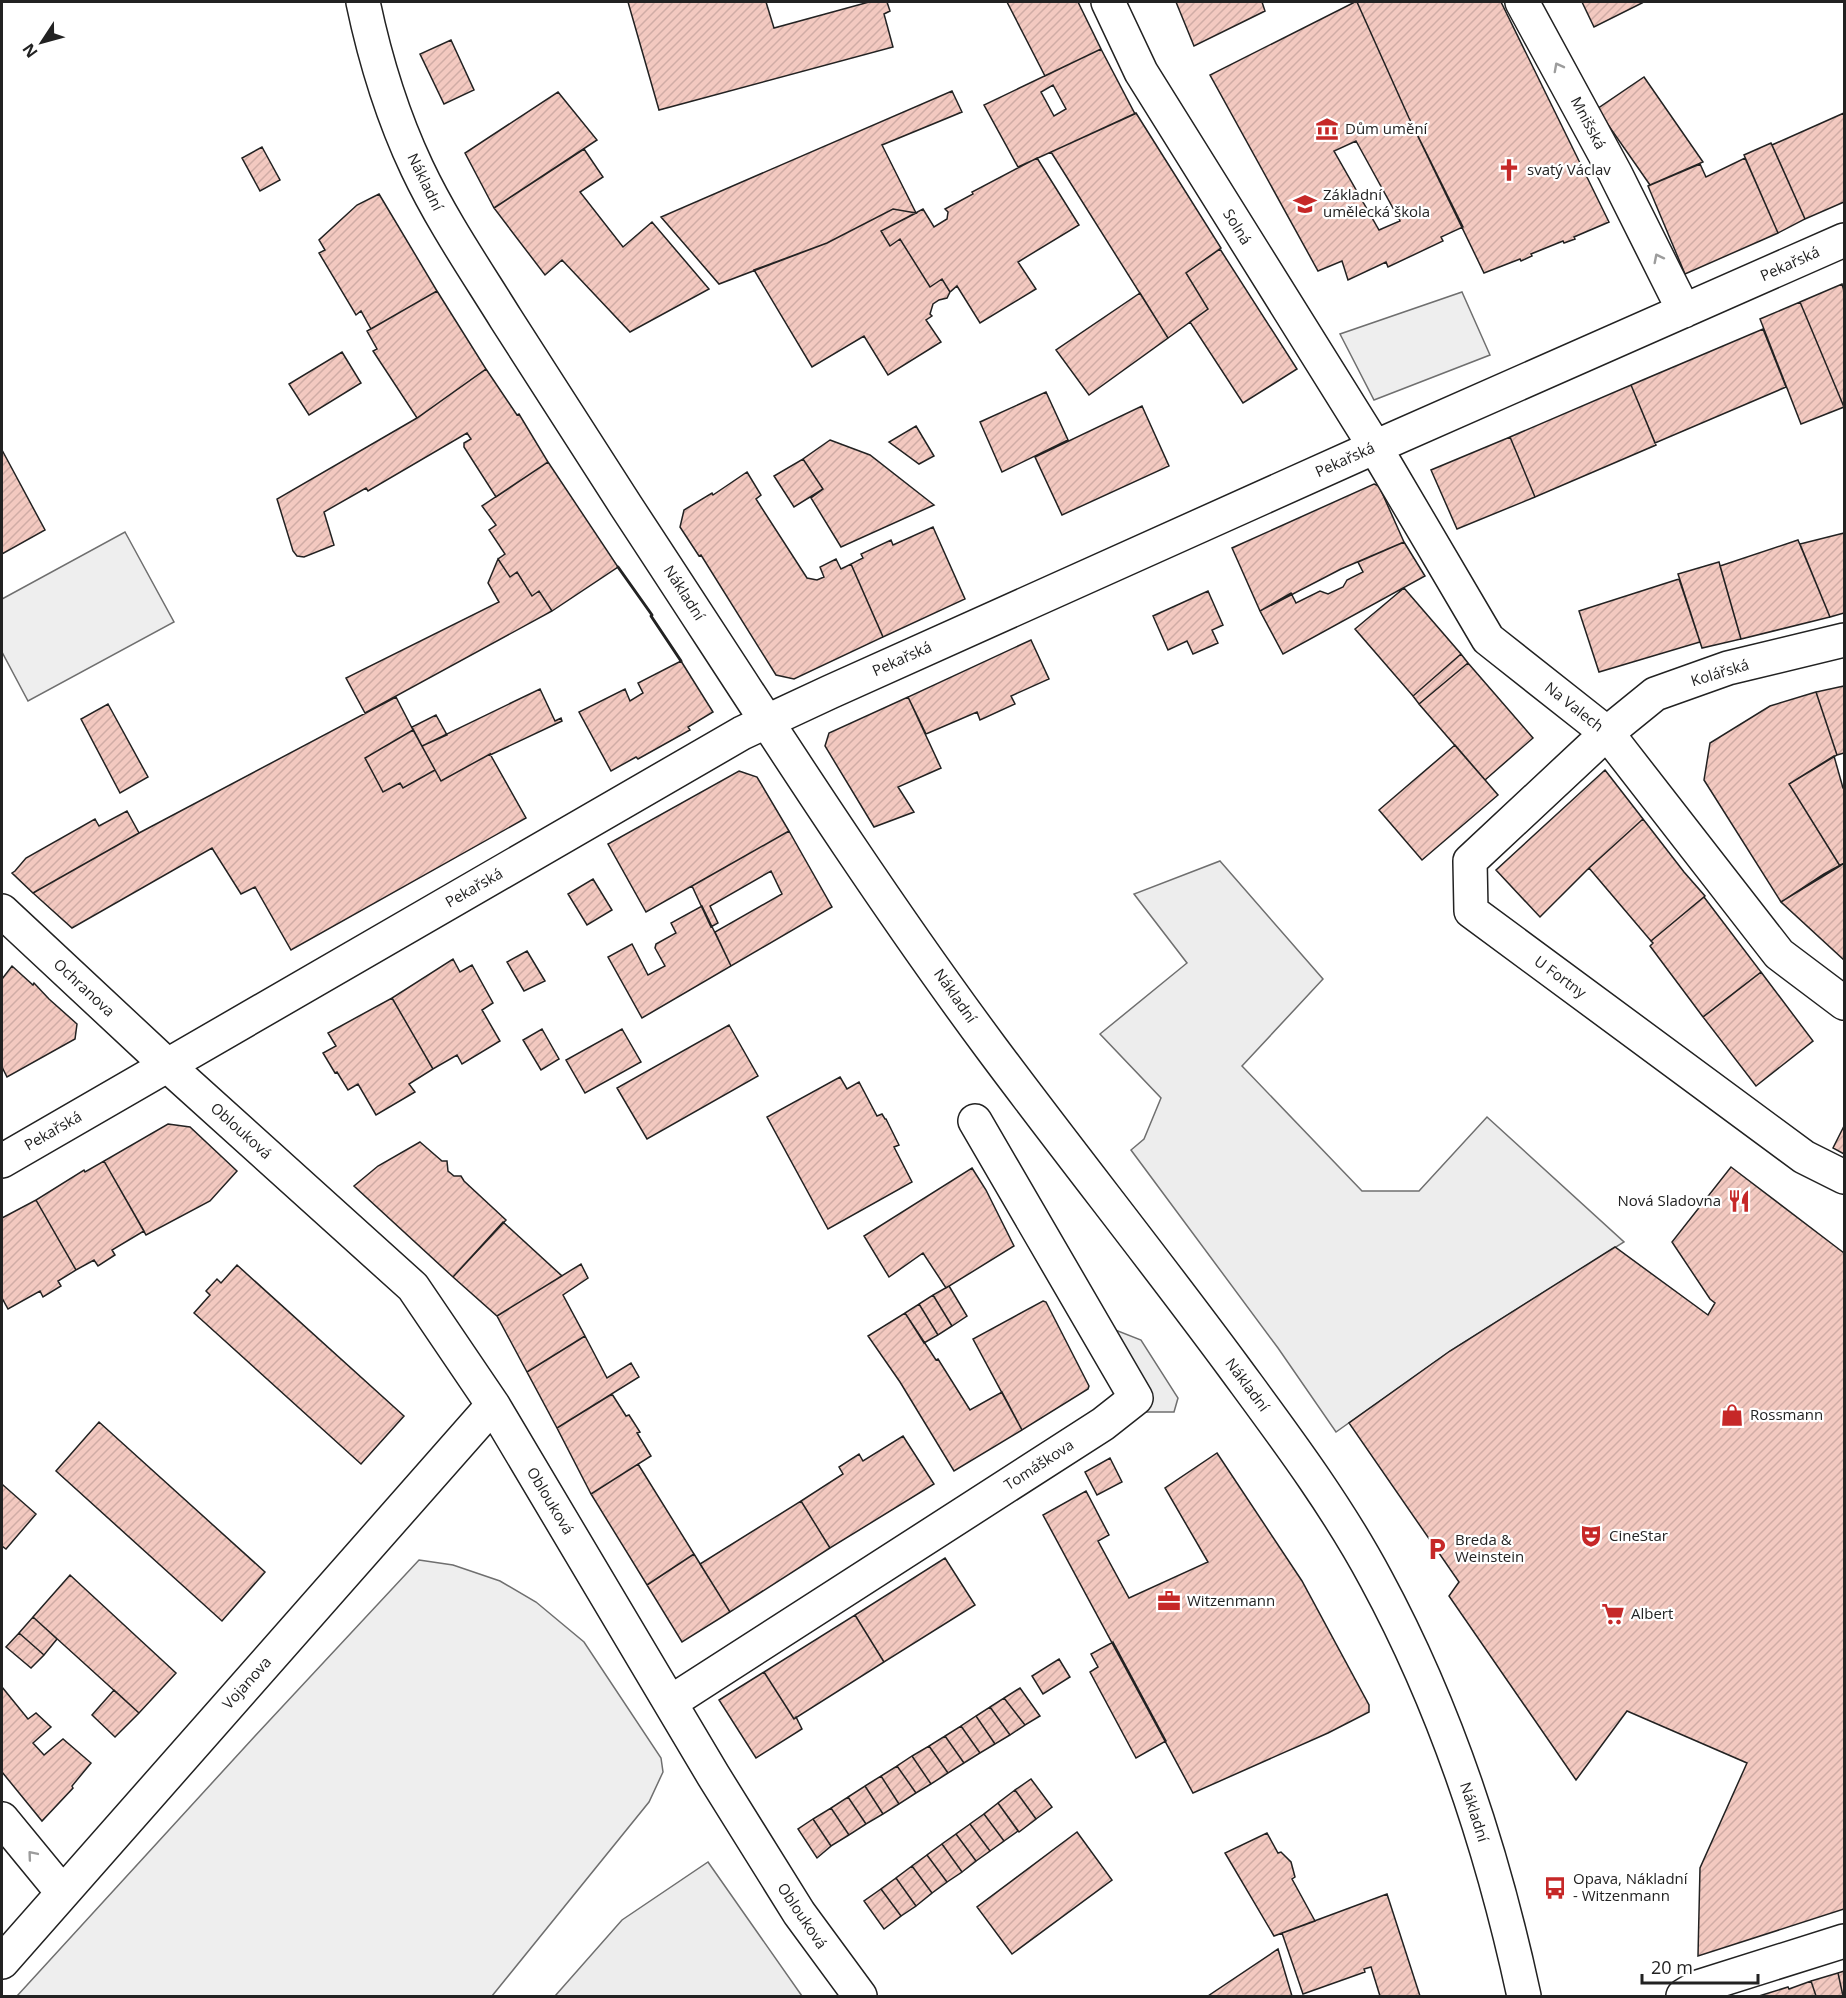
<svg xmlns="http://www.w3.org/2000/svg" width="1846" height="1998" font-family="'Open Sans',sans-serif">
  <defs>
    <pattern id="building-hatch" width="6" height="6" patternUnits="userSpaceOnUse" patternTransform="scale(1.5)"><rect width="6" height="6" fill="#f3c9c0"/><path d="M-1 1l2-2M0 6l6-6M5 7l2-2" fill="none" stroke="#d0aca5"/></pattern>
  </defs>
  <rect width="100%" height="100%" fill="#fff"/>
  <path fill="#eee" stroke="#6f6f6f" stroke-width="1.5" d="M1462 292 1490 355 1374 400 1340 334Z
    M125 532 174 622 28 701 2 652V599Z
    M419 1560 453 1565 500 1581 536 1602 584 1642 661 1758 663 1772 649 1802 492 1996H17L255 1736Z"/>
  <path fill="#ededed" stroke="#6f6f6f" stroke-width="1.5" d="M1220 861 1323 979 1242 1066 1362 1191H1419L1487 1117 1624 1242 1450 1351 1336 1432 1278 1348 1131 1150 1144 1139 1161 1098 1100 1034 1187 963 1134 894Z
    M1090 1320 1141 1340 1178 1398 1174 1412H1146Z
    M708 1862 802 1996H555L622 1920Z"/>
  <path fill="url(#building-hatch)" stroke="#222" stroke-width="1.5" fill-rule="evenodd" d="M628 2H766L774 28 869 2H887L890 11 884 14 893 47 659 110Z
    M1007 2H1078L1101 49 1045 76Z
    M1176 2H1262L1265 11 1194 46Z
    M1352 2H1357L1409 118 1463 227 1441 237 1443 241 1388 267 1386 262 1348 280 1342 261 1318 271 1210 75 1353 3ZM1356 141 1400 221 1379 230 1334 151Z
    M1357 2H1501L1609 222 1574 237 1575 239 1564 243 1563 241 1531 254 1532 256 1521 261 1520 259 1484 273 1409 118Z
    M1582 2H1641L1642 3 1594 27Z
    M451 40 474 90 444 104 420 54Z
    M1101 49 1135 114 1018 167 984 105ZM1053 85 1066 109 1054 116 1041 92Z
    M1644 77 1703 162 1650 185 1597 109Z
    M952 91 962 112 882 145 916 213 893 209 827 243 719 284 661 217Z
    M558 92 597 140 494 208 465 153Z
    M1136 113 1221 248 1186 273 1208 309 1168 338 1051 152Z
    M1844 113V202L1805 219 1772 145Z
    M1771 143 1805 219 1778 233 1744 155Z
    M262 147 280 180 260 191 242 158Z
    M584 149 603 177 580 192 623 247 652 222 709 289 630 332 562 260 545 275 494 208Z
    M1037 158 1079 225 1018 262 1036 289 980 323 957 286 950 292 942 279 930 287 900 239 890 246 881 231 923 209 934 227 947 219 948 212 945 209 973 194 972 192Z
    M1745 158 1778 233 1685 274 1648 186 1700 164 1706 177Z
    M379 194 437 291 371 329 361 311 356 315 319 253 325 250 319 240 357 205Z
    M893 209 916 213 881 231 890 246 900 239 930 287 942 279 950 292 947 298 939 300 933 304 930 314 932 316 926 320 941 342 888 375 864 336 812 367 754 270 827 243Z
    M1220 249 1297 369 1243 403 1190 322 1208 309 1186 273Z
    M1842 284 1844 291V407L1800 302Z
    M437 291 486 369 417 418 373 351 377 349 367 331Z
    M1140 293 1168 338 1089 395 1056 350Z
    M1800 302 1844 407 1801 424 1760 319Z
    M1763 329 1786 387 1655 443 1631 385Z
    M342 352 361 383 309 415 289 384Z
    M486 369 517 415 519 414 548 462 496 497 464 447V443L471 439 467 433 368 491 366 488 324 512 334 545 304 557 297 556 293 551 277 499 417 418Z
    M1631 385 1656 445 1535 497 1510 437Z
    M1046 392 1068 440 1002 472 980 422Z
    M1142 406 1169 466 1062 515 1035 457Z
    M916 426 934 456 919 464 889 442Z
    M1510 437 1535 497 1457 529 1431 470Z
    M830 440 870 455 934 505 841 547 811 498 823 489 803 459Z
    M2 450 45 530 2 554Z
    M803 459 823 489 794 507 774 476Z
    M548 462 618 567 552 611 539 591 532 596 517 572 510 577 498 559 505 554 489 530 496 525 482 506Z
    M747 472 761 495 756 499 807 578 817 580 824 577 820 567 836 559 841 569 851 564 883 637 794 679 776 675 701 555 699 556 680 527 684 510 712 493 713 495Z
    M1374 484 1379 486 1404 542 1341 569 1260 611 1232 548Z
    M933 527 965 599 883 637 851 564 863 558 861 554 891 540 893 545Z
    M1844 533V613L1830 617 1800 544Z
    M1798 540 1830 617 1741 639 1720 566Z
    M1404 542 1425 576 1283 654 1260 611 1291 593 1296 603 1320 591 1328 594 1343 587 1347 580 1363 572 1358 562Z
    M498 559 510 577 517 572 532 596 539 591 552 611 365 713 346 678 499 602 488 583Z
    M1719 562 1741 639 1702 648 1678 574Z
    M1679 579 1700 642 1599 672 1579 611Z
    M1404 588 1461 654 1413 696 1355 629Z
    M1208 591 1223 625 1212 630 1218 643 1193 654 1187 641 1168 650 1153 616Z
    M1031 640 1049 679 1011 696 1015 704 980 720 977 712 926 734 908 697Z
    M1461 654 1468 663 1419 704 1413 696Z
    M681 661 713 712 688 727 690 730 638 759 636 757 611 771 579 712 625 689 630 701 643 693 638 683Z
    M1468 663 1533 738 1485 780 1419 704Z
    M1844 686V753L1837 755 1816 692Z
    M540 689 555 721 561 718 562 721 490 755V754L441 781 422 746Z
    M1816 692 1837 755 1789 784 1840 866 1781 902 1704 780 1710 743 1770 706Z
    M396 697 413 730 365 758 383 792 400 783 403 788 435 770 441 781 490 754 526 818 291 950 255 887 241 894 212 848 72 928 33 893 139 833Z
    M908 697 941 768 898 787 914 812 874 827 825 746 829 733Z
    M108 704 148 777 120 793 81 719Z
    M436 715 447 735 422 746 412 727Z
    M413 730 435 770 403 788 400 783 383 792 365 758Z
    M1455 745 1498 795 1422 860 1379 810Z
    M1834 756 1843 788H1844V863L1840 866 1789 784Z
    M1605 770 1643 819 1589 868 1540 917 1496 870Z
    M739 771 757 777 789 831 646 912 608 844Z
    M127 811 139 833 33 893 12 873 15 871 26 858 95 819 99 826Z
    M1643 819 1684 872 1705 896 1651 941 1589 868Z
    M789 831 832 907 731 966 715 932 782 894 771 871 710 906 718 923 711 927 692 886Z
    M1844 863V960L1781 902 1824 874Z
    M593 879 612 910 587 925 568 894Z
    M1704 897 1761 972 1703 1017 1650 946 1653 943 1651 941Z
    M702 906 731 966 642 1018 608 957 632 944 648 975 665 966 655 948 656 944 676 933 671 923Z
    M527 951 545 981 524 991 507 962Z
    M453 959 460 972 472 965 493 1003 482 1010 500 1041 462 1064 457 1055 433 1069 392 998Z
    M12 966 33 985 34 983 49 999 77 1024 75 1039 7 1077 2 1067V979Z
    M1761 972 1813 1041 1756 1086 1703 1017Z
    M392 998 433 1069 409 1084 415 1092 376 1115 358 1084 348 1090 337 1072 335 1073 323 1053 336 1046 328 1033Z
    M729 1025 758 1076 647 1139 617 1088Z
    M542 1029 559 1059 541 1070 523 1040Z
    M622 1029 641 1062 585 1093 566 1060Z
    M840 1077 847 1089 859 1082 877 1116 882 1114 885 1119H886L899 1145 894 1147 912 1182 828 1229 767 1117Z
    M168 1124 190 1127 237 1171 210 1201 146 1235 104 1161Z
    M1844 1126V1154L1833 1148Z
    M420 1142 442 1161H447L448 1171 454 1176H461L464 1181 506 1220 453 1277 354 1186 378 1166Z
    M104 1161 144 1231 112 1250 115 1255 98 1266 94 1260 76 1270 36 1200 84 1170 85 1172Z
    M1731 1167 1844 1253V1909L1698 1956 1700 1868 1747 1763 1627 1711 1576 1780 1449 1596 1459 1582 1349 1423 1450 1351 1615 1247 1708 1315 1715 1303 1710 1299 1672 1242Z
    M972 1168 986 1190 1014 1246 946 1288 923 1253 889 1277 864 1236Z
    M36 1200 76 1270 58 1281 61 1286 43 1297 40 1291 8 1309 2 1298V1218Z
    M503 1222 562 1276 497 1316 453 1277Z
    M581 1264 588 1278 563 1295 585 1336 527 1372 497 1316Z
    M237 1265 404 1416 361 1464 194 1313 210 1295 206 1291 217 1279 221 1283Z
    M949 1286 967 1316 952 1326 933 1295Z
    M933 1295 952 1326 938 1335 919 1304Z
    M1043 1301 1046 1302 1089 1386 1088 1389 1022 1430 973 1339Z
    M919 1304 938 1335 924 1343 905 1313Z
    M905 1313 936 1360 938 1359 970 1410 1002 1392 1022 1430 954 1471 900 1382 868 1336Z
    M585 1336 607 1378 631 1363 639 1377 557 1428 527 1372Z
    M612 1394 626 1416 629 1415 640 1432 637 1433 651 1456 591 1494 557 1428Z
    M99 1422 265 1572 222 1621 56 1471Z
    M903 1436 934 1484 830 1548 801 1501 843 1474 839 1467 859 1454 863 1461Z
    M1217 1453 1302 1581 1369 1705V1712L1328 1733 1193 1793 1043 1515 1086 1491 1109 1535 1098 1541 1129 1598 1208 1562 1165 1488Z
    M1110 1458 1122 1482 1097 1495 1085 1472Z
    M638 1464 694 1554 647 1585 591 1494Z
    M3 1485 36 1514 6 1549 2 1546V1487Z
    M801 1501 830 1548 730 1612 700 1564Z
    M694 1554 730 1612 682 1642 647 1585Z
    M945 1558 975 1605 884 1662 855 1615Z
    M70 1575 176 1673 139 1713 33 1617Z
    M855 1615 884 1662 794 1719 764 1672Z
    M33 1617 57 1639 44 1655 19 1633Z
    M19 1633 44 1655 31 1668 6 1647Z
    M1113 1642 1166 1741 1136 1758 1090 1672 1098 1667 1091 1654Z
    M1059 1659 1070 1677 1043 1694 1032 1676Z
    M764 1672 794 1719 796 1717 802 1729 756 1758 719 1700Z
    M2 1687 28 1719 36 1713 51 1727 33 1743 44 1755 63 1739 91 1763 72 1786 73 1788 42 1821 2 1772Z
    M1020 1688 1040 1716 1025 1725 1004 1698Z
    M114 1690 139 1713 115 1737 92 1715Z
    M1004 1698 1025 1725 1010 1735 990 1707Z
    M990 1707 1010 1735 995 1744 976 1716Z
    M976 1716 995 1744 980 1753 961 1726Z
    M961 1726 980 1753 964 1763 945 1736Z
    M945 1736 964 1763 948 1773 929 1746Z
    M929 1746 948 1773 931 1784 912 1756Z
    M912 1756 931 1784 916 1793 897 1766Z
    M897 1766 916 1793 899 1804 881 1776Z
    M881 1776 899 1804 883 1814 865 1786Z
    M1031 1779 1052 1807 1036 1819 1015 1790Z
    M865 1786 883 1814 866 1824 848 1797Z
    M1015 1790 1036 1819 1019 1832 998 1803Z
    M848 1797 866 1824 849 1835 831 1808Z
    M998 1803 1018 1831 1004 1841 984 1814Z
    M831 1808 849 1835 831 1846 813 1819Z
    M984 1814 1004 1841 990 1851 970 1824Z
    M813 1819 831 1846 817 1858 798 1829Z
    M970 1824 990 1851 976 1861 956 1834Z
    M1077 1832 1112 1880 1012 1954 977 1907Z
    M1267 1833 1278 1853 1281 1852 1291 1862 1295 1877 1292 1879 1315 1921 1274 1936 1225 1853Z
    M956 1834 976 1861 962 1872 942 1844Z
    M942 1844 962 1872 947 1882 927 1855Z
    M927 1855 947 1882 932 1893 912 1866Z
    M912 1866 932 1893 916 1906 896 1878Z
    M896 1878 916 1906 901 1916 881 1889Z
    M881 1889 901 1916 884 1929 864 1901Z
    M1387 1894 1420 1996H1380L1371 1967 1364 1969 1365 1972 1303 1994 1282 1933Z
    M1278 1949 1292 1996H1208Z
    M1844 1971V1996H1843L1838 1973Z
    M1838 1973 1843 1996H1816L1811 1981Z
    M1811 1981 1816 1996H1759L1788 1987 1789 1989Z"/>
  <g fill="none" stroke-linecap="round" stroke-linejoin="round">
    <g stroke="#222" stroke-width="36">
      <path id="minor" d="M1108 2 1141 72 1375 447 1488 639 1607 733 1779 954 1844 1003
        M1522 2 1615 173 1684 311
        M1844 640 1728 668 1655 694 1607 733 1470 861 1471 911 1804 1157 1844 1177
        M2 911 167 1065 413 1287 493 1405 713 1775 799 1913 860 1996
        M2 1161 742 733 830 692 1375 447 1844 240
        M671 1702 1103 1424 1136 1398 975 1121
        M2 1819 62 1892
        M2 1962 493 1405
        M1683 1996 1698 1987 1844 1941"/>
    </g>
    <g stroke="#222" stroke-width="36">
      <path id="tertiary" d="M363 2C375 59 392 115 417 168 442 221 475 269 506 319 546 382 586 444 626 506 746 688 862 874 992 1049 1071 1155 1154 1259 1233 1366 1283 1434 1336 1504 1376 1579 1447 1710 1493 1852 1524 1996"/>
    </g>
    <use href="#minor" stroke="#fff" stroke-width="33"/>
    <use href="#tertiary" stroke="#fff" stroke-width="33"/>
    <path stroke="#222" stroke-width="3" d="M618 567 652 615 651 616 681 661"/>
  </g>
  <defs><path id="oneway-chevron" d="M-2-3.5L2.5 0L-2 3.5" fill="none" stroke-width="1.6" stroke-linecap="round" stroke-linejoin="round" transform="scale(1.5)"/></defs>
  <g stroke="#9c9c9c">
    <use href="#oneway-chevron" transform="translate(1558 67) rotate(-118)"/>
    <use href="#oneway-chevron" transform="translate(1658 258) rotate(-117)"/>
    <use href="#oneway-chevron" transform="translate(32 1855) rotate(-130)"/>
  </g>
  <defs>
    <g id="museum-bare" transform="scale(1.8)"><path d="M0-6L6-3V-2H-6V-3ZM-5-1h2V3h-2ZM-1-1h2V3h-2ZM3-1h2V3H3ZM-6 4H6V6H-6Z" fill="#c62828" stroke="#fff" stroke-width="2.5" paint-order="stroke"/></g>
    <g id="church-bare" transform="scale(1.8)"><path d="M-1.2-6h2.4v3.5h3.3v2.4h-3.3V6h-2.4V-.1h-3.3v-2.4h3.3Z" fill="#c62828" stroke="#fff" stroke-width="2.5" paint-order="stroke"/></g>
    <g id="school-bare" transform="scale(1.8)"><path d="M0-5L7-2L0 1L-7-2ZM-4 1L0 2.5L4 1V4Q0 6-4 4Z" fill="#c62828" stroke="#fff" stroke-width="2.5" paint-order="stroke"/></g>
    <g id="restaurant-bare" transform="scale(1.8)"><path d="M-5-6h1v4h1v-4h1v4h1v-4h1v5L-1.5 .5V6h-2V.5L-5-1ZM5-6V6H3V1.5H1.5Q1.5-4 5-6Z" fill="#c62828" stroke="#fff" stroke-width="2.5" paint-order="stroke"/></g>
    <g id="shop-bare" transform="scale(1.8)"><path d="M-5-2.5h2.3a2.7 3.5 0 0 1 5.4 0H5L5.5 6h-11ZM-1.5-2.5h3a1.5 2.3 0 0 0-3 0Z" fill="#c62828" stroke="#fff" stroke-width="2.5" paint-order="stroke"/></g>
    <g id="theatre-bare" transform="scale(1.8)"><path d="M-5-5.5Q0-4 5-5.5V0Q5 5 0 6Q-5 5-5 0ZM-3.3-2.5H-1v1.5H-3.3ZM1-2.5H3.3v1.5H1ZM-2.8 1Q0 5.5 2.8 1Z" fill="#c62828" stroke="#fff" stroke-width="2.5" paint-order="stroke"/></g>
    <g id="parking-bare" transform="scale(1.8)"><path d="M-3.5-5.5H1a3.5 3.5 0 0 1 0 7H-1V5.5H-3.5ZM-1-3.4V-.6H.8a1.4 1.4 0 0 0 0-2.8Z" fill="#c62828" stroke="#fff" stroke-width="2.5" paint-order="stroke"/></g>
    <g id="office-bare" transform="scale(1.8)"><path d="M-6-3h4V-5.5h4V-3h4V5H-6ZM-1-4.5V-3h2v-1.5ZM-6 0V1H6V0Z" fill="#c62828" stroke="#fff" stroke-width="2.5" paint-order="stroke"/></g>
    <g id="supermarket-bare" transform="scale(1.8)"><path d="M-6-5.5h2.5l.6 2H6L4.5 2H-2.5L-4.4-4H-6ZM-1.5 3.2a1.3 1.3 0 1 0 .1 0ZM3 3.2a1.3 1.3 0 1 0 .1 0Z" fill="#c62828" stroke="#fff" stroke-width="2.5" paint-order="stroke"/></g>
    <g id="bus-bare" transform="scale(1.8)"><path d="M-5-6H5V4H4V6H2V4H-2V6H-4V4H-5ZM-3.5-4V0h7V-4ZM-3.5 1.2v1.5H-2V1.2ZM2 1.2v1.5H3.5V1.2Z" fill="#c62828" stroke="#fff" stroke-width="2.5" paint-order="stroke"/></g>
  </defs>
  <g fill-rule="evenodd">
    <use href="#museum-bare" x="1327" y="129"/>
    <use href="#church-bare" x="1509" y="170"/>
    <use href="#school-bare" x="1305" y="204"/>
    <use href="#restaurant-bare" x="1739" y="1201"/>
    <use href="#shop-bare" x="1732" y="1415"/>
    <use href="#theatre-bare" x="1591" y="1536"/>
    <use href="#parking-bare" x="1437" y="1549"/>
    <use href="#office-bare" x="1169" y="1601"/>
    <use href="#supermarket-bare" x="1613" y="1614"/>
    <use href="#bus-bare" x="1555" y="1888"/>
  </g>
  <g text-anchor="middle" stroke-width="4.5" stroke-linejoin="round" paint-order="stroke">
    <g font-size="15" fill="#222" stroke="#fff">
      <text transform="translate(1588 123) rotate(62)" y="5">Mnišská</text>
      <text transform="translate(425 182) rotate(64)" y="5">Nákladní</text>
      <text transform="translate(1237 227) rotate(58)" y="5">Solná</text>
      <text transform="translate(1790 264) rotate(-24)" y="5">Pekařská</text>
      <text transform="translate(1345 460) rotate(-24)" y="5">Pekařská</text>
      <text transform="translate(684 593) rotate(57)" y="5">Nákladní</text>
      <text transform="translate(902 659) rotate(-24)" y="5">Pekařská</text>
      <text transform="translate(1720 673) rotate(-17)" y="5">Kolářská</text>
      <text transform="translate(1574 707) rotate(38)" y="5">Na Valech</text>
      <text transform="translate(474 888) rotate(-30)" y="5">Pekařská</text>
      <text transform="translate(1560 977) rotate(36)" y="5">U Fortny</text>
      <text transform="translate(84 988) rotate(43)" y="5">Ochranova</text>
      <text transform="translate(955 996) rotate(55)" y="5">Nákladní</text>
      <text transform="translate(53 1131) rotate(-30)" y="5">Pekařská</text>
      <text transform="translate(241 1131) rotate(42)" y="5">Oblouková</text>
      <text transform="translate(1247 1385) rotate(53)" y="5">Nákladní</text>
      <text transform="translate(1039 1465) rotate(-33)" y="5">Tomáškova</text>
      <text transform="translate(550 1501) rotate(59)" y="5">Oblouková</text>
      <text transform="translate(247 1683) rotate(-48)" y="5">Vojanova</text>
      <text transform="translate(1474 1812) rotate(72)" y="5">Nákladní</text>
      <text transform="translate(802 1916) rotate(56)" y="5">Oblouková</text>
    </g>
    <g font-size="15" fill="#222" stroke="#fff" text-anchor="start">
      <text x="1345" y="134">Dům umění</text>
      <text x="1527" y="175">svatý Václav</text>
      <text x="1323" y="200">Základní<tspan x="1323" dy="17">umělecká škola</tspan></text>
      <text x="1721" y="1206" text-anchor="end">Nová Sladovna</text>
      <text x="1750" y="1420">Rossmann</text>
      <text x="1609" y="1541">CineStar</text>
      <text x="1455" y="1545">Breda &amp;<tspan x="1455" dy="17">Weinstein</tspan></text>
      <text x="1187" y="1606">Witzenmann</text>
      <text x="1631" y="1619">Albert</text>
      <text x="1573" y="1884">Opava, Nákladní<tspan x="1573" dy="17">- Witzenmann</tspan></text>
    </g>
  </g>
  <rect width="1846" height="1998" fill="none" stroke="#222222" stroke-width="6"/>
  <g transform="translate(42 42) rotate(234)" stroke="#ffffff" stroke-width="4.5" paint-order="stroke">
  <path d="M0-4.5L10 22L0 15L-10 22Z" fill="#222222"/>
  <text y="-9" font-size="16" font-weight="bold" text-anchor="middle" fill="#222222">N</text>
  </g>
  <path d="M1642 1974v9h116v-9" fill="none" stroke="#222222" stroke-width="3"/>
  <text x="1651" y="1974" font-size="18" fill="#222222" stroke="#ffffff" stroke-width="4.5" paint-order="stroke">20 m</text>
</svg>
